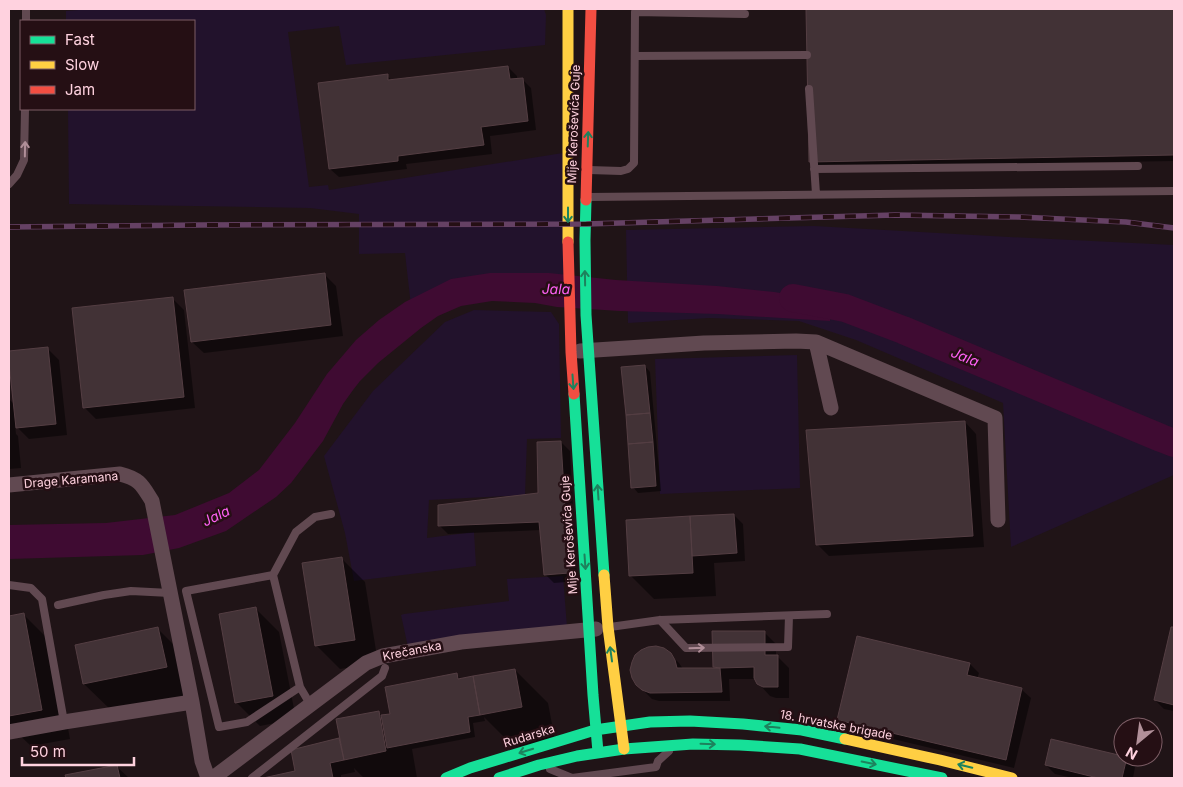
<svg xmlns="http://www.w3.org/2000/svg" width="1183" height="787" font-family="Inter,sans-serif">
  <rect width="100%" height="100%" fill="#201417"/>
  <path fill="#22122c" d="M90 9H544L546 15 545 45 346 65 339 26 288 32 309 187 328 185 329 190 569 152V289L489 287 412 315 405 253 359 254V214L310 208 69 204 68 109H194V21H66V11Z
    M814 226 1009 237 1174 245V475L1011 547 1003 403 856 340 799 321 709 318 628 323 626 230Z
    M474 310 551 312 559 324 561 438 527 439 525 495 429 500 427 538 474 532 476 566 354 581 345 533 324 456 373 391 445 322Z
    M797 355 800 488 660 494 655 359Z
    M563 576 567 627 408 647 401 615 404 614 509 601 507 579Z"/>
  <path fill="#3f0b32" d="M490 273H549L616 280 717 286 774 292 831 301 830 321 718 314 620 311 557 307 535 303 492 301 461 306 438 316 421 328 378 363 360 381 353 390 343 404 323 441 291 483 276 497 226 531 179 548 143 555 9 559V525L106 523 175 515 229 493 259 470 295 423 327 374 356 340 379 320 405 302 451 279Z"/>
  <path fill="#0007" d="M807 9H1174V161L816 167 810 162Z
    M508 67 517 76V79H522L531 88 536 130 490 136 492 154 406 164 407 169 339 177 330 169 387 76 393 81Z
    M324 274 336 286 343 336 204 353 192 342Z
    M172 298 184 310 195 408 96 419 84 407Z
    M48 349 59 360 67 435 29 439 15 425 16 434 18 436 21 468 9 469V399L14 404 9 353Z
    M645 366 650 372 661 491 638 493 633 487Z
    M965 422 976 434 984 547 829 556 818 545Z
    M561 442 570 451 577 581 554 583 545 574 541 530 448 534 440 526 539 495Z
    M734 515 743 524 745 561 714 563 716 596 654 599 631 576Z
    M342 559 365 582 378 663 340 669 316 645Z
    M256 609 279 632 296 719 260 726 237 703Z
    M23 614 52 643 70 739 31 746 13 729 9 730V617Z
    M1172 628 1174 629V711L1164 709 1155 700Z
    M158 629 187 658 195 695 113 712 84 684Z
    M764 632 776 644V656H777L789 668V698H776L770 696 758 683 756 679H729L730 701H659L652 699 637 684 670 654 679 663 683 669H717L714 667Z
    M858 638 970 664 979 673 977 679 1022 690 1031 698 1014 768 847 728 839 720Z
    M515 670 548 703 555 740 514 747 484 717 485 721 473 723 475 737 412 749 417 778H364L354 768 355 772 341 775V778H269L296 772 338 740 342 743 378 712 382 716 391 715 457 675 462 680Z
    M1127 759 1135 767 1133 778H1073L1055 774 1046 765Z
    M117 767 129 778H67V776Z"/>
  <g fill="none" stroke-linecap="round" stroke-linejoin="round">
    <path stroke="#3f0b32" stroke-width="28" d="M793 298 845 308 903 330 1161 438 1174 443"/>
  </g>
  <path fill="#423236" stroke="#543e43" d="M806 9H1174V155L809 162Z
    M508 66 510 79 523 78 528 121 481 127 484 145 398 156V161L329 169 318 83 388 74V80Z
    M325 273 331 325 191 342 184 290Z
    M173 297 184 397 83 408 72 308Z
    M48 347 56 424 16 428 9 364V351Z
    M645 365 650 413 626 415 621 367Z
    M650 413 653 442 628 444 626 415Z
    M965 421 973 536 816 545 806 430Z
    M561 441 569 573 544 575 539 522 438 526V505L538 493 537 442Z
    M653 442 656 486 631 488 628 444Z
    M734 514 737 553 692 556 690 516Z
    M690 516 693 573 629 576 626 520Z
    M342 557 355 640 315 646 302 563Z
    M256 607 273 696 235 703 219 614Z
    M24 613 42 710 9 716V616Z
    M158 627 167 667 83 684 75 645Z
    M1171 627H1174V705L1154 700Z
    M712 631H765V655H778V687H763L757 684 754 678V667L720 668 713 667Z
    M857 636 970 663 967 675 1022 688 1006 760 837 720Z
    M656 646 664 648 671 653 675 660 677 668H720L722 692 650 693 642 690 636 685 632 678 630 670 632 662 635 655 641 650 648 647Z
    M515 669 522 707 480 715 473 676Z
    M457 673 458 679 473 676 480 715 468 717 470 732 387 748 381 715 390 714 385 687Z
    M379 711 386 751 344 760 336 719Z
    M339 738 344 760 330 763 333 778H263L295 771 291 750Z
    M1051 739 1127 757 1122 778H1098L1045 765Z
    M117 765 120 778H66L65 775Z"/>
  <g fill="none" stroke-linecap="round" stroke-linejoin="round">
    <path stroke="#614951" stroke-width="8" d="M26 21V9
      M635 56 807 55
      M809 89 816 194
      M814 169 1138 166
      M589 170 621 171 628 169 634 163 635 12 745 14
      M9 184 17 175 24 160 25 109
      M588 197 1174 191
      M273 575 186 591 219 727 247 722 300 687
      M9 585 31 588 42 599 64 722
      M58 605 104 595 131 591 170 593
      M660 620 686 648 788 647 789 616
      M610 627 660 620 827 614
      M310 704 300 687 273 575 296 532 315 517 331 514
      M550 769 572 778
      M252 778 382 676 385 668
      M572 778 656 767 658 761 669 751"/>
    <path stroke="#614951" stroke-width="15" d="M816 342 831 408
      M580 351 704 343 796 341 816 342 995 418 998 520
      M9 485 120 474C140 479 142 485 152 501L192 702 202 761 208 778
      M9 732 64 722 192 702
      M213 778 366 663 383 656 461 642 596 629"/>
    <path stroke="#16e098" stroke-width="11" d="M586 200 585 240 586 315 604 575
      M574 394 593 695 598 752
      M446 778 470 768 595 730 650 722 690 721 743 724 802 730 845 739
      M499 778 539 765 577 756 624 749 693 744 740 745 800 749 942 778"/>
    <path stroke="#ffcf43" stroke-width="11" d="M568 9V242
      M604 575 608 627 624 749
      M845 739 940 760 1012 778"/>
    <path stroke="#f24e42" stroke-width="11" d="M586 200 591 9
      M568 242 571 352 574 394"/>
    <g stroke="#654164" stroke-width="5.5">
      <path id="rail" d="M9 227 200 225 586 224 895 215 1019 217 1126 222 1174 228"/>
    </g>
    <use href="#rail" stroke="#250f14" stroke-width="4" stroke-dasharray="11" stroke-linecap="butt"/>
  </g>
  <defs><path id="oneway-shaft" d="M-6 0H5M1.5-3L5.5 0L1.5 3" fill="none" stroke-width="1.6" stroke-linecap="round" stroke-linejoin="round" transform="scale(1.25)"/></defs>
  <g stroke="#1d825d">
    <use href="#oneway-shaft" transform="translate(588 139) rotate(-88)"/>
    <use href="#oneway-shaft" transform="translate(568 215) rotate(90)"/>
    <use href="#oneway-shaft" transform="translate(585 278) rotate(-91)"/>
    <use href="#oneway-shaft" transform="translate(573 382) rotate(86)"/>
    <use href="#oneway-shaft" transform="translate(598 492) rotate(-94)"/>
    <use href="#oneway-shaft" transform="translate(585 562) rotate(86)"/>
    <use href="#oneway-shaft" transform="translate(611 654) rotate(-98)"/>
    <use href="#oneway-shaft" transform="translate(772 727) rotate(-174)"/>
    <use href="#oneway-shaft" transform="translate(708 744) rotate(2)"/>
    <use href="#oneway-shaft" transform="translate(526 751) rotate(163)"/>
    <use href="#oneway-shaft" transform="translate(869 763) rotate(11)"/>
    <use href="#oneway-shaft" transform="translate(965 766) rotate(-166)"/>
  </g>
  <g stroke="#b08e98">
    <use href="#oneway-shaft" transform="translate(25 149) rotate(-89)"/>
    <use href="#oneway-shaft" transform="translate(697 648) rotate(-2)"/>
  </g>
  <g text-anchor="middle" stroke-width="5" stroke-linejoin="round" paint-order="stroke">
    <g font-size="12" fill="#ffd2df" stroke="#250f14">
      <text transform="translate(574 124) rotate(-88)" y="4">Mije Keroševića Guje</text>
      <text transform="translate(71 480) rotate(-5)" y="4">Drage Karamana</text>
      <text transform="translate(569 535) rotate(-94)" y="4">Mije Keroševića Guje</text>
      <text transform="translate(412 651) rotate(-11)" y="4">Krečanska</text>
      <text transform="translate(836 725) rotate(11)" y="4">18. hrvatske brigade</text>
      <text transform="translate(529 736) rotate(-17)" y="4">Rudarska</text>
    </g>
    <g font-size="14" font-style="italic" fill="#ff61f5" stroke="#250f14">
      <text transform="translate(556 289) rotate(1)" y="5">Jala</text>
      <text transform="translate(965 357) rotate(22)" y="5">Jala</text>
      <text transform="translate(216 516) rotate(-26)" y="5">Jala</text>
    </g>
  </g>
  <rect width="1183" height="787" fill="none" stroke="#ffd2df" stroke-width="20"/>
  <rect x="20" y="20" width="175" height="90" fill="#250f14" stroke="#7c5d65"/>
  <rect x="30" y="36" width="25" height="8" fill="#16e098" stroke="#7c5d65"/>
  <text x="65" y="45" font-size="15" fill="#ffd2df">Fast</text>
  <rect x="30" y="61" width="25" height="8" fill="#ffcf43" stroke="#7c5d65"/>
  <text x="65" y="70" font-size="15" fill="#ffd2df">Slow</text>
  <rect x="30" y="86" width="25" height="8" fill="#f24e42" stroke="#7c5d65"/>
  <text x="65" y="95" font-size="15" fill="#ffd2df">Jam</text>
  <g transform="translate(1138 742) rotate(209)"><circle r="24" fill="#250f14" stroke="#7c5d65"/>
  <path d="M0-4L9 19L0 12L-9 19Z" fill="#b19099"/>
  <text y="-8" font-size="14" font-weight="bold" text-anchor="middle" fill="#ffd2df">N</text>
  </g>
  <path d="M22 757v8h112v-8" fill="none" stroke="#ffd2df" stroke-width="2.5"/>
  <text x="30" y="757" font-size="15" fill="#ffd2df" stroke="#250f14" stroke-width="4" paint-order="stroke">50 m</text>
</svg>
